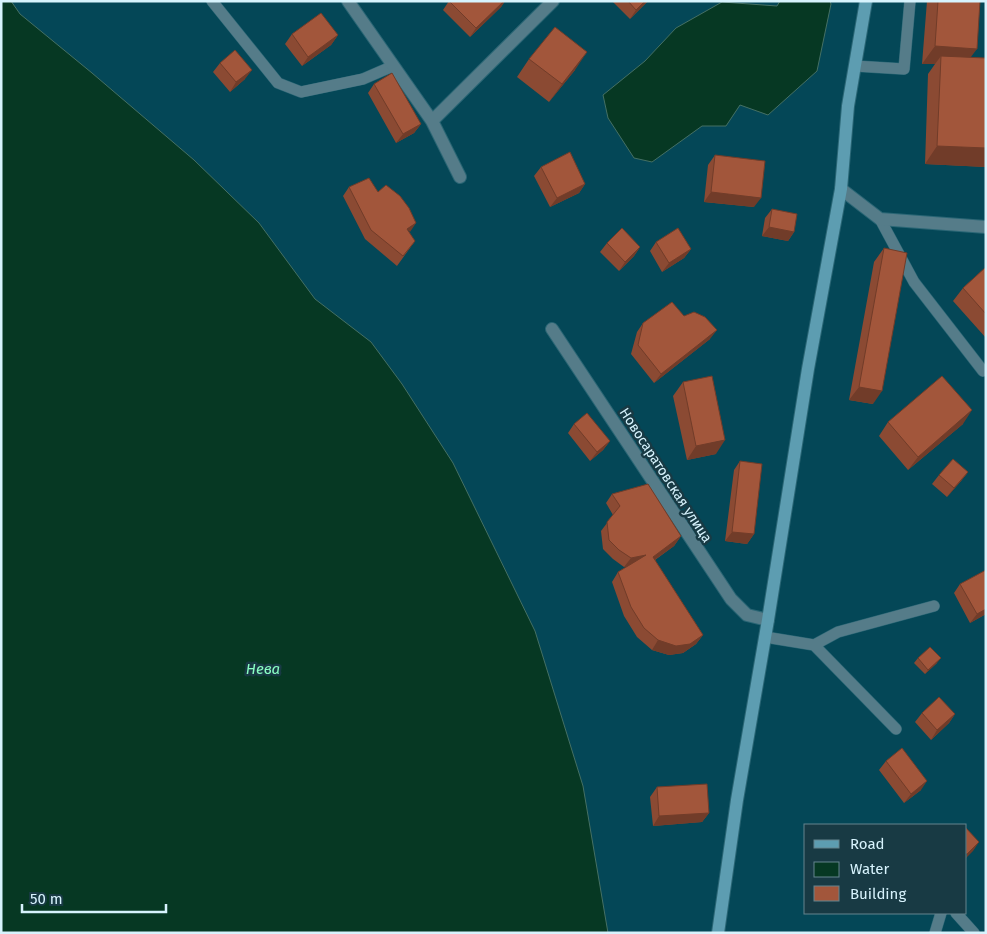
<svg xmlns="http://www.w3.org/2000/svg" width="987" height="934" font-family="'Fira Sans',sans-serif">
  <rect width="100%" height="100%" fill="#044757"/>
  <path fill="#063823" stroke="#457064" d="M1 1H11L20 14 92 73 194 160 259 223 315 299 371 342 402 384 453 463 535 631 583 786 608 933H1Z
    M780 1H830L831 4 817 71 768 115 740 105 726 126H702L652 162 634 158 608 118 603 95 645 61 676 28 722 2 777 6Z"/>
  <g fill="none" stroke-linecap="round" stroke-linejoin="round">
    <g stroke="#2a6675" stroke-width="12">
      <path id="lane" d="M212 1 278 83 301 92 363 79 393 66
        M855 66 904 69 910 1
        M880 219 914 282 983 371
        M765 637 814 645 896 729
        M814 645 838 632 934 606
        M956 913 974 933
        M935 933 941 913"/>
    </g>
    <g stroke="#2a6675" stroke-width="14">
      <path id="street" d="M348 1 432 121 460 177
        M432 121 553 1
        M841 189 880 219 986 227
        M552 329 731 599 747 615 768 620"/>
    </g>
    <g stroke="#2a6675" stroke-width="14">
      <path id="secondary" d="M718 933 737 800 768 620 808 369 841 189 848 106 866 1"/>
    </g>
    <use href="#lane" stroke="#557c89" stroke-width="11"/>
    <use href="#street" stroke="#557c89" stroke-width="12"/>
    <use href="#secondary" stroke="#5d9db1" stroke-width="12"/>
  </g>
  <path fill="#8b4a33" d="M449 1H505L501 7 470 37 443 10Z
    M612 1H648L630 19Z
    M927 1H980L971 57 986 167 925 164 928 74 935 64H922Z
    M292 34 338 35 331 45 302 66 285 44Z
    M529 59 575 70 549 102 517 77Z
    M220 63 245 79 230 92 213 72Z
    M374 84 421 124 414 133 396 143 368 93Z
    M715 155 754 207 704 202 708 165Z
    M541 167 585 184 579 193 550 207 534 176Z
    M349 187 378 192 415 241 397 266 365 239 343 196Z
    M772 209 794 232 788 241 762 236 765 218Z
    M656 242 691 249 684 258 662 272 650 251Z
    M607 243 640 247 634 256 619 271 600 252Z
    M884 248 873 404 849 400 874 262Z
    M986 267V338L953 301 963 288Z
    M684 316 710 339 654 383 631 354 637 332 643 323Z
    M683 382 716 454 687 460 673 396Z
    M888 422 963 424 908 470 879 436Z
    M574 424 610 441 603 450 590 461 568 433Z
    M740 461 754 534 747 544 725 541 734 470Z
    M968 472 961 481 947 497 932 484 939 475Z
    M612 494 681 536 674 546 655 560 703 635 696 644 683 653 669 655 652 650 637 637 624 616 612 582 618 572 628 566 624 567 613 559 603 549 601 531 613 515 606 503Z
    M960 584 986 614 970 623 954 593Z
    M918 658 937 663 925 674 914 663Z
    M922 713 955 714 949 723 931 740 915 722Z
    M886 761 921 790 904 803 879 770Z
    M657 787 709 813 702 822 653 826 650 797Z"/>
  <path fill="#713c29" d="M504 1H505L501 7 470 37 476 28Z
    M645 1H648L630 19 636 10Z
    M338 35 331 45 302 66 308 57Z
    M935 46 977 49 964 66 941 56 935 64H922Z
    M587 52 575 70 549 102 562 84Z
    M252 70 245 79 230 92 236 82Z
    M421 124 414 133 396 143 403 134Z
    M937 146 986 148V167L925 164Z
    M585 184 579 193 550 207 557 198Z
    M711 192 761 198 754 207 704 202Z
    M416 223 410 232 407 229Z
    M769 227 794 232 788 241 762 236Z
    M640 247 634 256 619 271 625 262Z
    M691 249 684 258 662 272 669 263Z
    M717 330 710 339 654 383 661 374Z
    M859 387 882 391 873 404 849 400Z
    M972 410 963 424 908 470 918 457Z
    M725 440 716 454 687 460 696 446Z
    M610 441 603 450 590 461 597 452Z
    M968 472 961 481 947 497 954 488Z
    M732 532 754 534 747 544 725 541Z
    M681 536 674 546 646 566 653 557Z
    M646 555 640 564 624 567 631 558Z
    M986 609V614L970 623 977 614Z
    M703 635 696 644 683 653 669 655 652 650 658 640Z
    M941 658 937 663 925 674 928 670Z
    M955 714 949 723 931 740 937 730Z
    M927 781 921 790 904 803 911 794Z
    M709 813 702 822 653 826 659 816Z
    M979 842 973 851 966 858 967 854Z"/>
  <path fill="#a2563b" stroke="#713c29" d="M449 1H504L476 28Z
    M628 1H645L636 10Z
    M938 1H980L977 49 935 46Z
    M321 13 338 35 308 57 292 34Z
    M555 27 587 52 562 84 529 59Z
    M235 50 252 70 236 82 220 63Z
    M941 56 985 58 986 59V148L937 146Z
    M392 73 421 124 403 134 374 84Z
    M570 152 585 184 557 198 541 167Z
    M715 155 765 161 761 198 711 192Z
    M369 178 378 192 386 185 400 196 409 208 416 223 407 229 415 241 403 256 371 230 349 187Z
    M772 209 797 214 794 232 769 227Z
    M622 228 640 247 625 262 607 243Z
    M678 228 691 249 669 263 656 242Z
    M884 248 907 253 882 391 859 387Z
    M986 267V314L963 288Z
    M672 302 684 316 694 312 705 317 717 330 661 374 638 345 643 323Z
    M712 376 725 440 696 446 683 382Z
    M942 376 972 410 918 457 888 422Z
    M587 413 610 441 597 452 574 424Z
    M953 459 968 472 954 488 939 475Z
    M740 461 762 464 754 534 732 532Z
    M648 484 681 536 653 557 703 635 690 644 676 646 658 640 644 628 631 607 618 572 646 555 631 558 619 550 609 540 607 522 620 506 612 494Z
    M986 570V609L977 614 960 584Z
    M930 647 941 658 928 670 918 658Z
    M939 697 955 714 937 730 922 713Z
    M902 748 927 781 911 794 886 761Z
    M707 784 709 813 659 816 657 787Z
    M966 828 979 842 967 854 966 853Z"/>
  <g text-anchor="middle" stroke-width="5" stroke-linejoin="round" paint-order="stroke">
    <g font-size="14" fill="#d7f3fd" stroke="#183a44">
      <text transform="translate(666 475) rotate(57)" y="5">Новосаратовская улица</text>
    </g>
    <g font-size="15" font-style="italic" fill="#89fec3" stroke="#183a44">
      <text x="263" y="674">Нева</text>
    </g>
  </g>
  <rect width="987" height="934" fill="none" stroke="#d7f3fd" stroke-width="5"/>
  <rect x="804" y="824" width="162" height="90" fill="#183a44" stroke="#64848e"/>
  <rect x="814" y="840" width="25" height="8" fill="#5d9db1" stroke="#64848e"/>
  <text x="850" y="849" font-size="15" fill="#d7f3fd">Road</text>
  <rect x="814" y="862" width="25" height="15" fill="#063823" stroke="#64848e"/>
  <text x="850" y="874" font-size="15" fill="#d7f3fd">Water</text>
  <rect x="814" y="886" width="25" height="15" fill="#a2563b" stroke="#64848e"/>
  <text x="850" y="899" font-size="15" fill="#d7f3fd">Building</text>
  <path d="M22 904v8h144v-8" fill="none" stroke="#d7f3fd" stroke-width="2.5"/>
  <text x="30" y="904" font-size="15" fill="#d7f3fd" stroke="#183a44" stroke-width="4" paint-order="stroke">50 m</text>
</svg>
